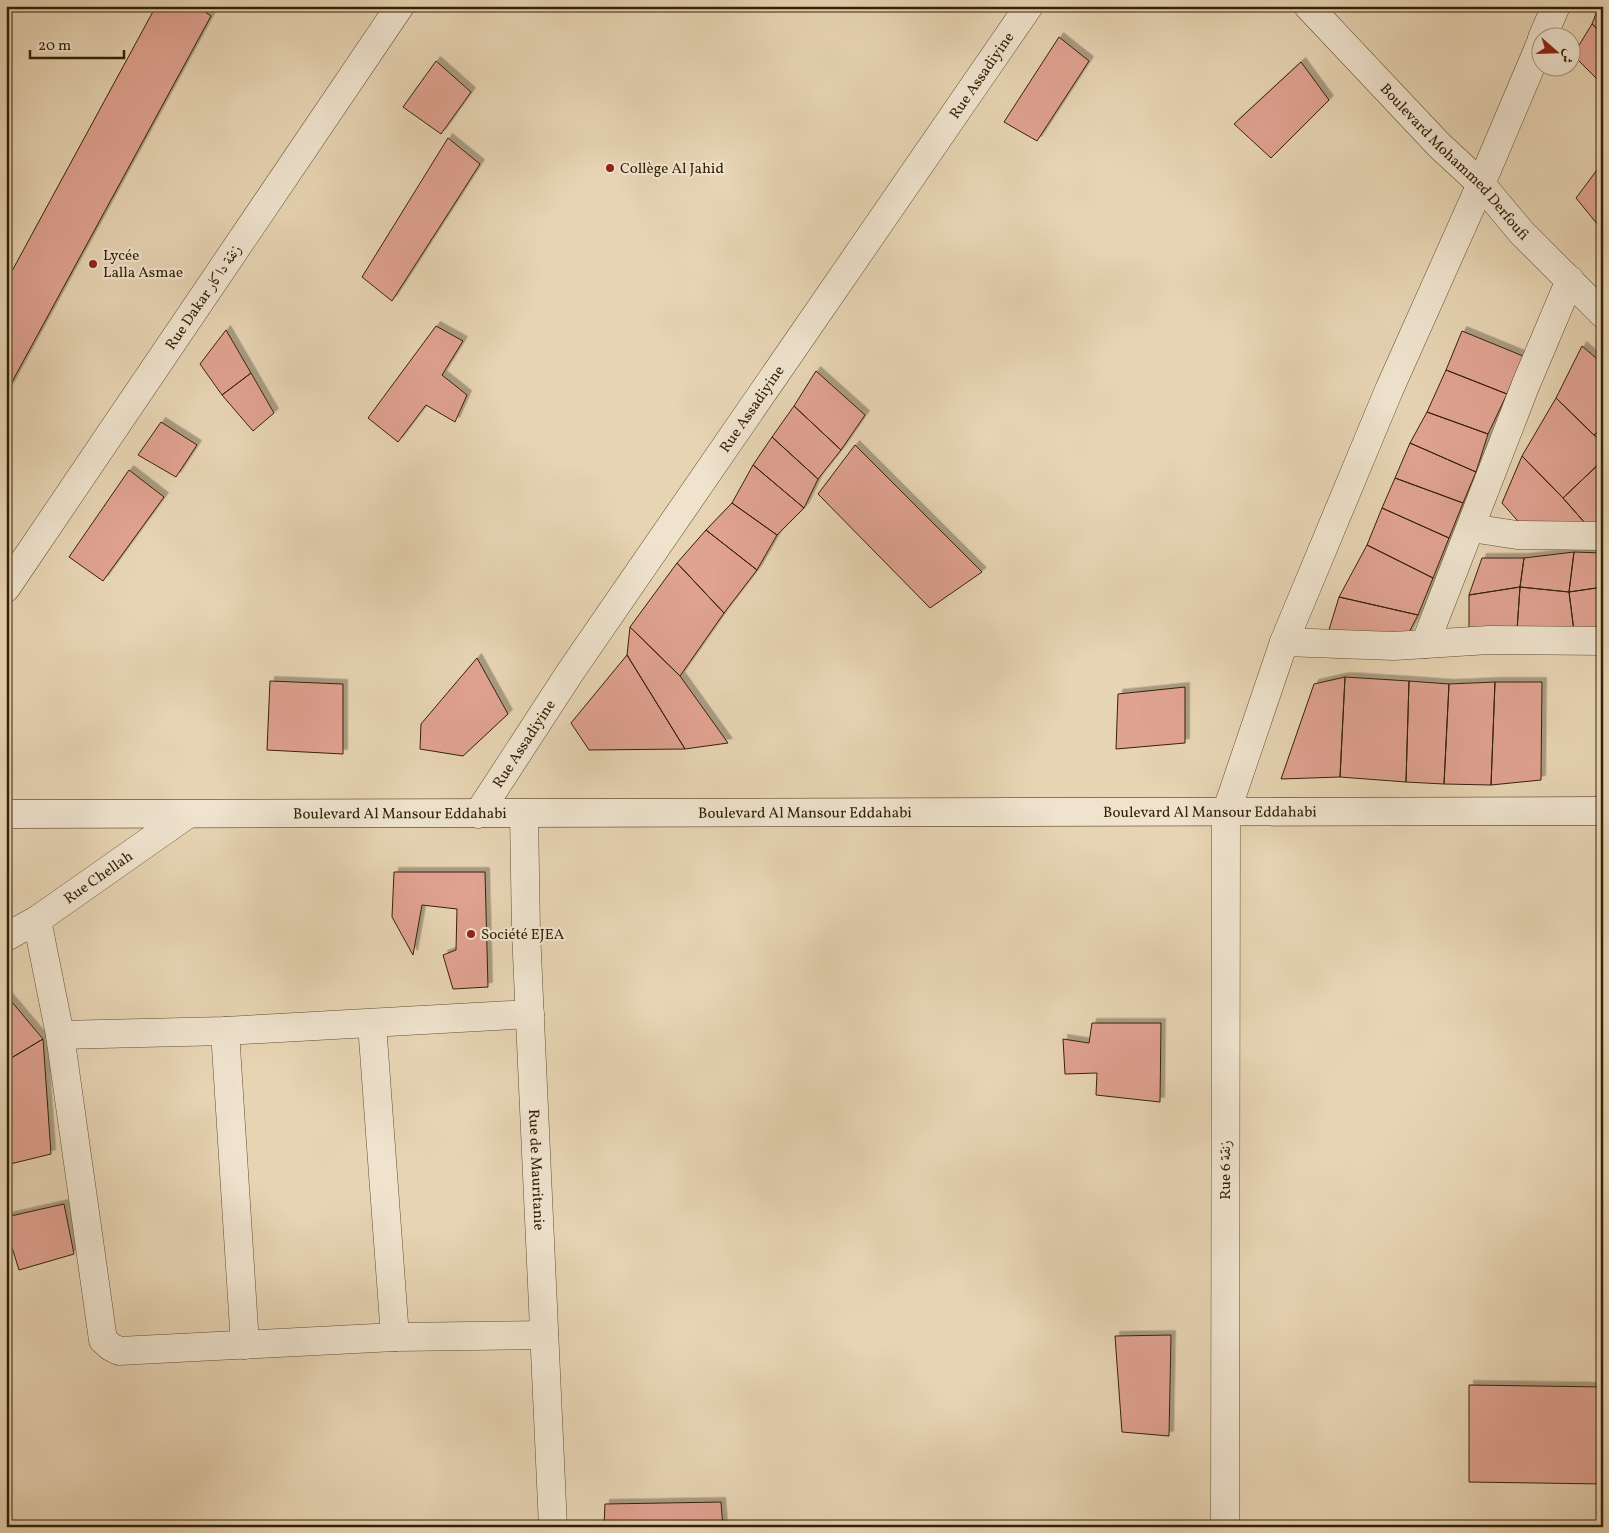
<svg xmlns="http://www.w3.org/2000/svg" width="1609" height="1533" font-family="Vollkorn,Amiri,serif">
  <defs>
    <filter id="shadow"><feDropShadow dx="4.5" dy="-4.5" stdDeviation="0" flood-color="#0004"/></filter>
  </defs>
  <rect width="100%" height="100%" fill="#e7d4b3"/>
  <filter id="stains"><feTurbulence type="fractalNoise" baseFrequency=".004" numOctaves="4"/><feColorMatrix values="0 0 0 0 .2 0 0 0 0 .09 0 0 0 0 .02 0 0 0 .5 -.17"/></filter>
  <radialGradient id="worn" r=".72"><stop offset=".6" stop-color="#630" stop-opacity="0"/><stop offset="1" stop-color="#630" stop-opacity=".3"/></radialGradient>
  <path fill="#e0a291" stroke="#342106" filter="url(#shadow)" d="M156 6H196L211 16 6 393V282Z
    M1599 6H1603V34L1592 24Z
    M1592 24 1603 34V85L1573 55Z
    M1059 37 1089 61 1037 141 1004 122Z
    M436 61 471 92 441 134 403 107Z
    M1301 62 1329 100 1271 158 1234 124Z
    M448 138 480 164 392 301 362 277Z
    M1603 162V229L1602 230 1576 198Z
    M436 326 463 341 442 375 467 395 455 422 426 405 398 442 368 418Z
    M226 330 251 373 222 395 200 364Z
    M1462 331 1523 356 1507 394 1446 370Z
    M1582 346 1603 364V427L1594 435 1556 398Z
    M1446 370 1507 394 1488 434 1427 412Z
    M816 371 865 415 841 450 794 406Z
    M251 373 274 413 253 431 222 395Z
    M1556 398 1603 444V460L1563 498 1522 456Z
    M794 406 841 450 818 479 772 437Z
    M1427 412 1488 434 1476 472 1410 443Z
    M161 422 197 445 176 477 138 455Z
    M1603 427V444L1594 435Z
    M772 437 818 479 804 508 753 465Z
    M1410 443 1476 472 1463 503 1395 478Z
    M855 445 982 572 930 608 818 494Z
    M1522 456 1563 498 1592 531 1524 528 1502 503Z
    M1603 460V529L1592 531 1563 498Z
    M753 465 804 508 777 535 732 503Z
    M129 470 164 497 103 581 69 557Z
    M1395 478 1463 503 1449 538 1382 508Z
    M732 503 777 535 757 570 706 530Z
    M1382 508 1449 538 1433 578 1367 545Z
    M706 530 757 570 724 613 677 563Z
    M1367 545 1433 578 1418 615 1339 597Z
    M1574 552 1569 592 1520 587 1524 558Z
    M1574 552 1603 553V587L1569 592Z
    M1482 558H1524L1520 587 1469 595Z
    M677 563 724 613 680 676 630 627Z
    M1520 587 1517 630 1469 633V595Z
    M1520 587 1569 592 1574 631 1517 630Z
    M1603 587V630L1574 631 1569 592Z
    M1339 597 1418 615 1405 640 1328 633Z
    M630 627 680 676 728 743 685 749 627 655Z
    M627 655 685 749 589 750 571 723Z
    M477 658 508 714 463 756 420 749 421 724Z
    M1345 677 1409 681 1406 782 1340 777Z
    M1345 677 1340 777 1281 779 1314 684Z
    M270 681 343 684V754L267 750Z
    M1409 681 1449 684 1444 784 1406 782Z
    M1495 682H1542L1541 780 1491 785Z
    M1495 682 1491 785 1444 784 1449 684Z
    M1600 684H1603V775H1599Z
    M1185 687V743L1116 749 1118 694Z
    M394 872H485L488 987 453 989 443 955 456 950 457 909 422 905 413 955 392 917Z
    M6 995 43 1039 8 1060 6 1056Z
    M1092 1023H1161L1160 1102 1096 1095 1097 1073 1065 1074 1063 1039 1089 1043Z
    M43 1039 51 1154 6 1165V1061Z
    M64 1204 74 1254 19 1270 6 1228V1217Z
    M1171 1335 1169 1436 1122 1432 1115 1336Z
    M1469 1385 1603 1387V1484L1469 1482Z
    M721 1502 723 1527H604L605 1504Z"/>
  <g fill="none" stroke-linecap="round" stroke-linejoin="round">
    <g stroke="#614e31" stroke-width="29">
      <g id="minor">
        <path d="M1542 38 1556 6"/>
        <path d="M1471 528 1517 535 1603 536"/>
        <path d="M6 588 400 6"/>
        <path d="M1284 642 1394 646 1489 640 1603 641"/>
        <path d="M1425 644 1526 384 1570 280"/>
        <path d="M1226 813 1284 642 1389 390 1481 184 1542 40"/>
        <path id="s1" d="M478 814 571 671 1029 6"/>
        <path id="s2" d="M524 814 526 932 553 1527"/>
        <path d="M37 920 60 1035 103 1340 111 1347 119 1351 395 1337 544 1335"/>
        <path id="s3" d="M6 937 37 920 188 814"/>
        <path d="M372 1024 395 1337"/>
        <path d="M225 1031 245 1345"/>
        <path d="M60 1035 225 1031 530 1014"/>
      </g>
    </g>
    <g stroke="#614e31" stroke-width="29">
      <g id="tertiary">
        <path id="s4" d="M1308 6 1439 145 1481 184 1522 233 1603 314"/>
        <path d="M1225 1527 1226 813"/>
      </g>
    </g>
    <g stroke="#342106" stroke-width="29">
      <g id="secondary">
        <path id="s5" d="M6 814 1603 811"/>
      </g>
    </g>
    <use href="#minor" stroke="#efe3ce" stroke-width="28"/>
    <use href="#tertiary" stroke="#efe3ce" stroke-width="28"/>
    <use href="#secondary" stroke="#efe3ce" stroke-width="28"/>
  </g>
  <g fill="#8f2418" stroke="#efe3ce" stroke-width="2">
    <circle cx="610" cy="168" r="5"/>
    <circle cx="93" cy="264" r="5"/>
    <circle cx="471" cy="934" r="5"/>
  </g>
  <g text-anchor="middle" stroke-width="4.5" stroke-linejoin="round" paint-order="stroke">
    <g font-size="15" fill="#342106" stroke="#efe3ce">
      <text dy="5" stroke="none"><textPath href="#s1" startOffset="894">Rue Assadiyine</textPath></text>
      <text dy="5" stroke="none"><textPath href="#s4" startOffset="214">Boulevard Mohammed Derfoufi</textPath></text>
      <text transform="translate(203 297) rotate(-56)" y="5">Rue Dakar زنقة داكار</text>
      <text dy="5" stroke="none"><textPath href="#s1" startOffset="489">Rue Assadiyine</textPath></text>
      <text dy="5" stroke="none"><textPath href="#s1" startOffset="84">Rue Assadiyine</textPath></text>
      <text dy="5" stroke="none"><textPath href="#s5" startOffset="1204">Boulevard Al Mansour Eddahabi</textPath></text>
      <text dy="5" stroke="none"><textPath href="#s5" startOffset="394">Boulevard Al Mansour Eddahabi</textPath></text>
      <text dy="5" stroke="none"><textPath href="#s5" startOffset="799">Boulevard Al Mansour Eddahabi</textPath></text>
      <text dy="5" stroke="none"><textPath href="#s3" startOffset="110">Rue Chellah</textPath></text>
      <text dy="5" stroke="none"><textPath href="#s2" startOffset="356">Rue de Mauritanie</textPath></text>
      <text transform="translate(1225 1170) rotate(-90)" y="5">Rue 6 زنقة</text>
    </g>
    <g font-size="15" fill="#342106" stroke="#efe3ce" text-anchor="start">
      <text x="620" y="173">Collège Al Jahid</text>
      <text x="103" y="260">Lycée<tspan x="103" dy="17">Lalla Asmae</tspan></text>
      <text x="481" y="939">Société EJEA</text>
    </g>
  </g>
  <rect width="1609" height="1533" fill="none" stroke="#e7d4b3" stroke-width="25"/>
  <rect x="8" y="8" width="1594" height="1518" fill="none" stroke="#342106" stroke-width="2.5"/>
  <rect x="12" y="12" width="1584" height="1508" fill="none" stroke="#342106"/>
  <g transform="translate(1556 52) rotate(110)"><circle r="24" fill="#efe3ce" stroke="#a4957e"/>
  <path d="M0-4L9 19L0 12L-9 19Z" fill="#8f2418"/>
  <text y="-8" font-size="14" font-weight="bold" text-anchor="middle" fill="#342106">ش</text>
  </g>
  <path d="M30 50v8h94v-8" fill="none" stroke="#342106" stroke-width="2.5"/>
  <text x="38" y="50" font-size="15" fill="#342106" stroke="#efe3ce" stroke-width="4" paint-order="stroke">20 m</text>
  <rect width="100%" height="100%" filter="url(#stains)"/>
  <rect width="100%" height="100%" fill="url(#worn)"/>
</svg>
